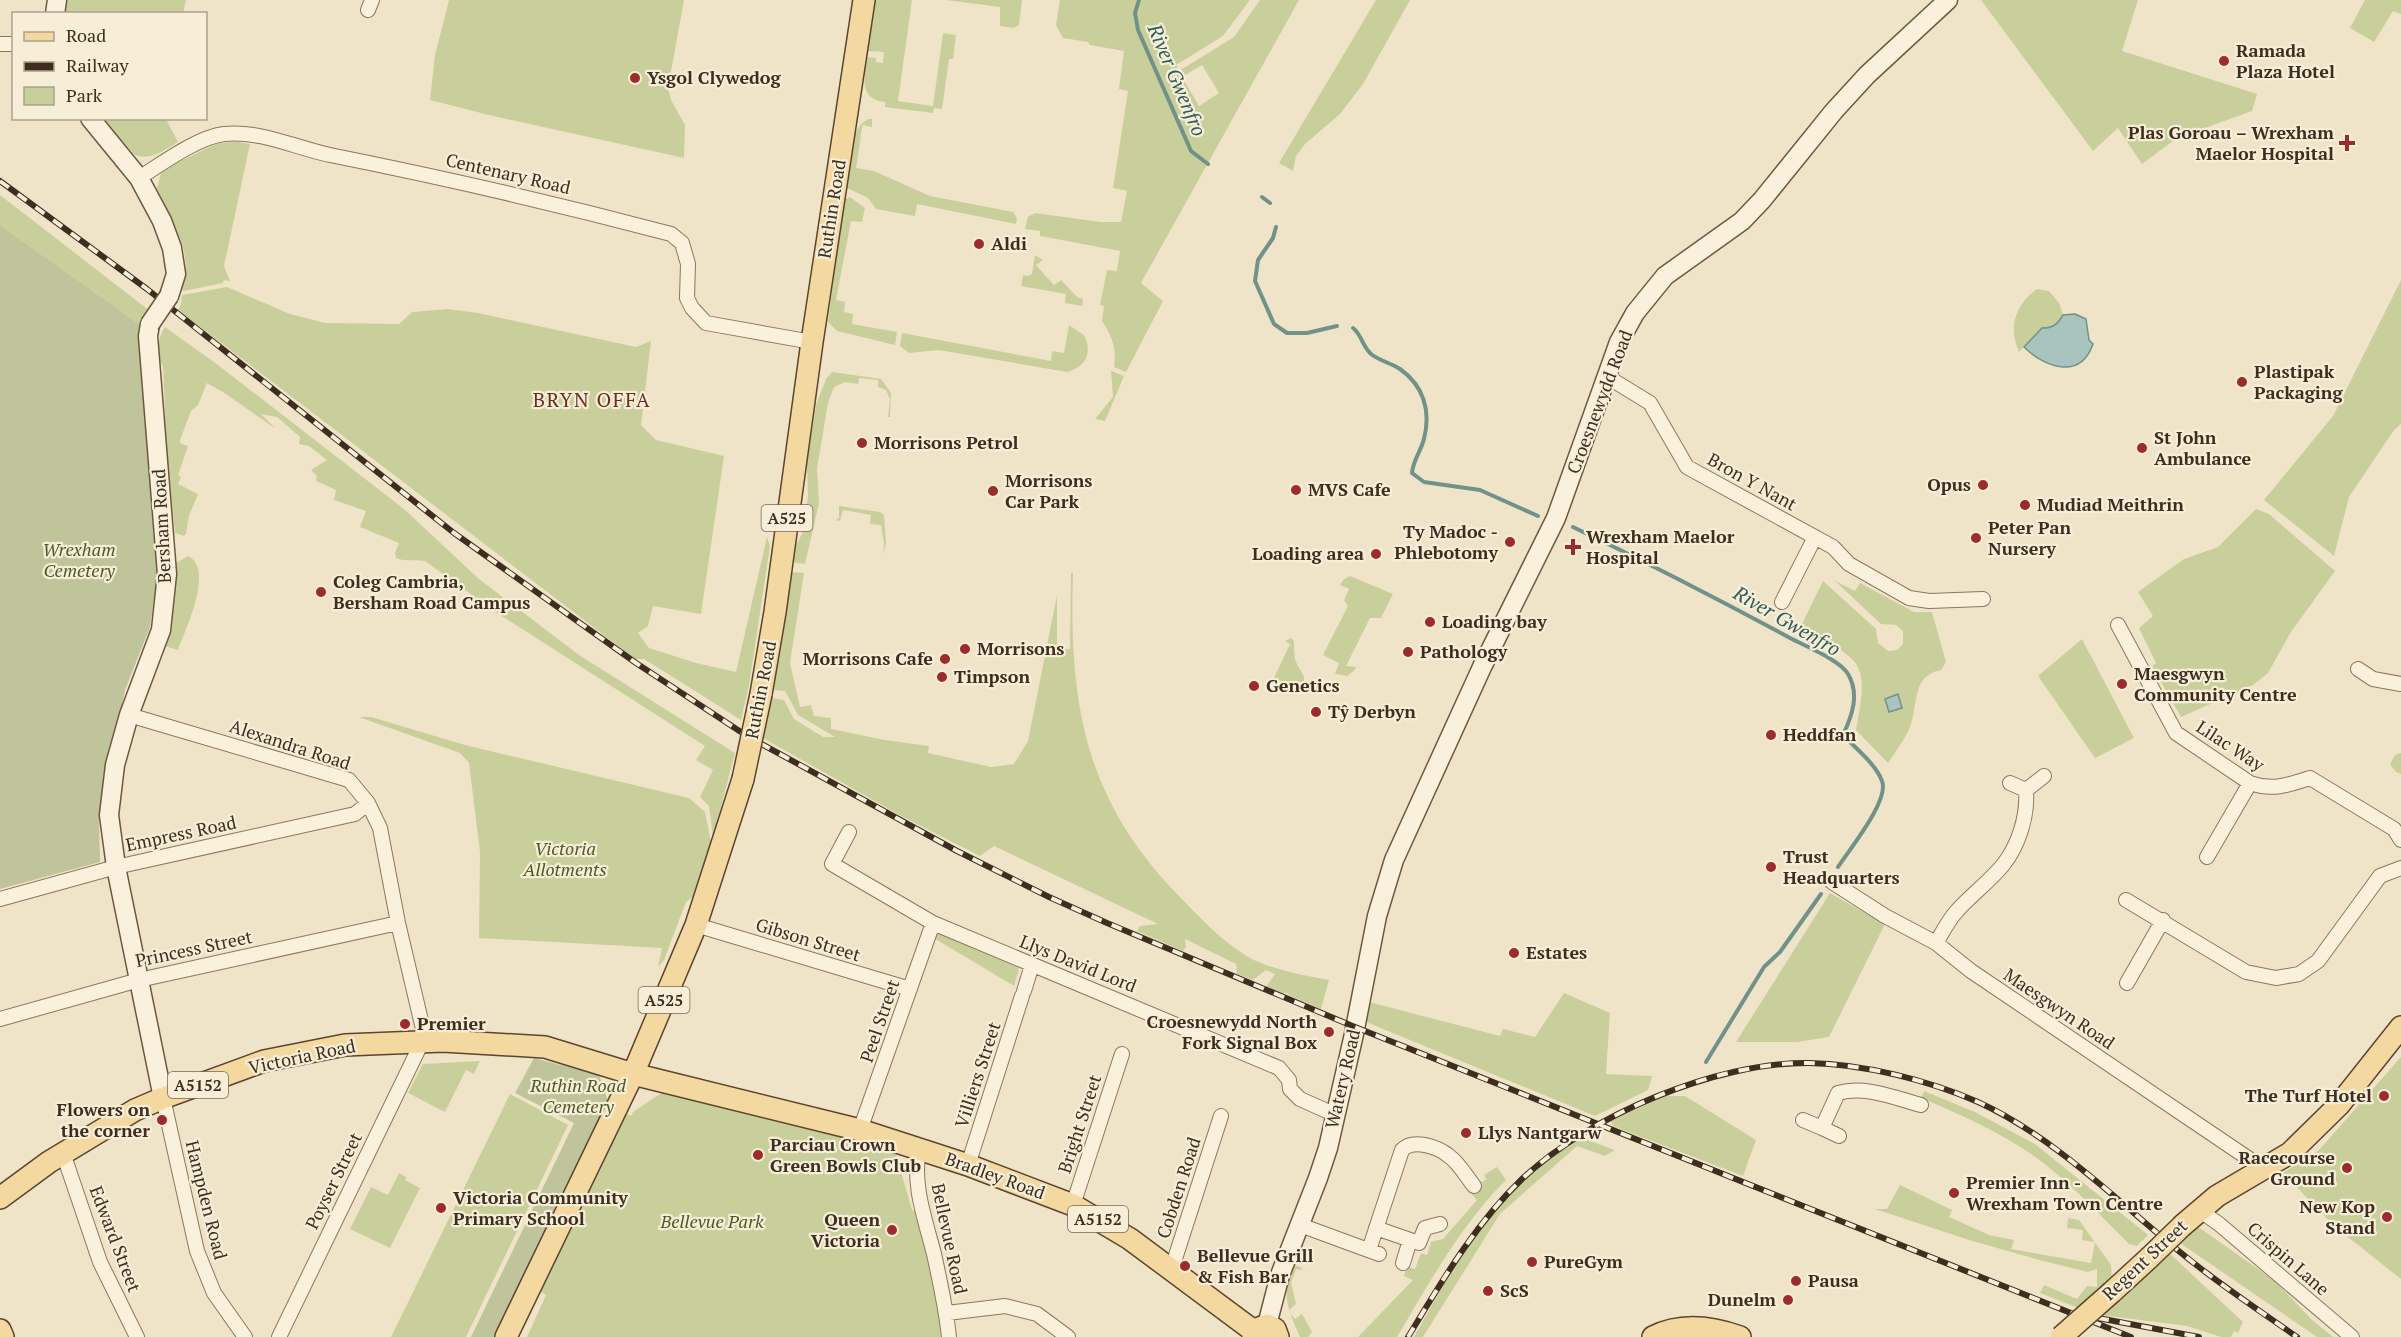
<svg xmlns="http://www.w3.org/2000/svg" width="2401" height="1337" font-family="'PT Serif',serif">
  <rect width="100%" height="100%" fill="#f0e4c8"/>
  <path fill="#c9cf9b" fill-rule="evenodd" d="M65 0H186L183 13 63 14Z
    M449 0H684L668 88 671 100 685 125 684 158 489 115 430 100 435 55Z
    M873 0H912L898 101 933 106 943 33 956 35 953 59H949L942 109 934 108 933 113 885 107V102C858 99 865 78 866 57L876 58V62L883 63 884 52 866 51Z
    M946 0H1022L1019 25 1014 28 1000 26V7Z
    M1060 0H1250L1223 36 1176 65 1179 71 1234 37 1260 0H1299L1141 283 1163 301 1126 372 1114 367C1117 349 1112 336 1102 321L1104 306 1100 305 1107 270 1117 271 1120 251 1040 236V231L1025 229 1028 217 1035 213 1101 222H1121L1127 191 1113 188 1128 91 1119 89 1124 51 1090 45 1088 42 1063 38 1056 25ZM1202 65 1219 93 1199 106 1182 77Z
    M1376 0H1410L1363 84 1340 114 1305 144 1296 156 1293 171 1279 163Z
    M1981 0H2138L2122 51 2257 94 2252 111 2177 138 2142 164 2118 128 2093 151Z
    M2365 0H2401V14L2393 11 2374 42 2350 28Z
    M102 119H166L178 142C164 150 152 161 135 155Z
    M868 119H872V127L863 125 862 128 856 168 874 171 930 196 1013 212 1017 218 1016 224 917 204 915 216 876 209 868 198 845 187C848 166 847 131 868 119Z
    M238 142 250 144 224 266 230 281 224 280 223 283 184 291 180 289 186 265 183 246 157 189 161 173 170 166 218 143Z
    M0 195 150 311 139 324 0 225Z
    M850 197 865 208 862 222 851 221 836 300 845 302 844 312 853 314 852 324 897 332 895 345 837 331 828 322 843 200Z
    M1035 255 1043 260 1036 265 1054 285 1061 280 1077 297 1083 299 1082 306 1065 303 1066 294 1021 286 1023 275 1028 276 1032 274Z
    M2401 280V424L2394 430 2349 497 2334 556 2264 500 2333 416Z
    M227 287 290 314 325 323 399 324 412 312 448 309 478 313 636 347 651 341 641 425 656 440 724 456 701 614 653 606 648 626 638 633 649 648 696 663 736 672 767 537 770 546 749 686 741 720 644 659H635L178 310 181 304 182 295Z
    M2037 289 2049 291 2059 303 2063 315C2057 325 2053 328 2042 328L2019 352C2008 327 2015 305 2037 289Z
    M1069 325 1084 335C1093 352 1086 368 1067 372L939 350 909 353 900 346 902 333 1051 361 1052 351 1064 353Z
    M165 327 218 365 404 509 479 579 579 655 735 753 713 837 709 806 700 797 713 770 696 760 705 746 494 611 425 561C415 559 405 562 396 558L395 553 399 543 360 527 366 511 334 500 336 490 316 481 317 476 311 470 327 460 309 446 299 444 300 437 277 417 261 414 276 429 223 392 207 383 198 405 191 411 180 440V443L188 446 178 475 181 477 178 484 198 494 189 516 186 534 184 536 175 533 167 459 163 366C154 354 158 338 165 327Z
    M1111 371 1124 376 1105 421 1095 419 1113 397Z
    M832 372 881 379 891 393 890 417H888L890 399 886 390 878 387V380L859 378 858 384 845 382 834 387 828 403 817 469 819 503 805 564 791 562 793 551 803 532 808 496 807 464 816 405 826 379Z
    M839 506 880 512 884 515 886 543 883 555 884 543 881 525 870 524 871 515 843 510 840 521 836 520 839 518Z
    M2256 509 2269 514 2335 571 2291 632 2268 673 2253 685 2181 717 2152 666 2156 663 2139 628 2153 616 2138 592 2184 559 2218 547Z
    M188 556C215 569 185 630 178 650L165 646 170 624 176 563Z
    M791 572 804 573 790 663 800 707 811 705 814 716 831 718V729L885 740 929 746 928 753 991 767 1014 764 1028 741 1057 595V649H1070L1071 573H1073C1069 703 1084 798 1178 895 1198 916 1218 937 1242 953 1263 968 1303 975 1329 980L1321 1009 1291 996 1287 993H1282L1266 987 1275 974 1266 970 1253 980 1237 974 1236 964 1185 939 1186 947 1183 951 1137 931 1140 926 1158 924 994 846 980 856 903 817 763 738 771 698 784 700 794 719 823 737H835L798 715 785 691 773 690Z
    M1350 576 1393 594 1381 618H1370L1346 666 1356 667 1354 671 1347 676 1335 674 1339 663 1323 655 1348 606 1344 600 1349 589 1340 585 1343 580Z
    M1823 581 1876 629 1878 643 1888 651 1897 650 1903 644V631L1896 625 1881 624 1835 581 1855 591 1860 583 1914 612H1932L1946 662 1941 670C1911 676 1919 703 1910 727 1905 739 1895 752 1888 763L1856 730C1870 657 1861 661 1800 628Z
    M1291 638 1294 641C1294 647 1294 656 1296 662 1302 676 1307 673 1302 690L1274 678 1290 644 1285 641Z
    M2082 639 2134 738 2095 758 2038 676Z
    M359 717H371L465 745 689 798 705 812 711 842 694 896 686 902 664 960 658 967 662 948 479 938 480 852 469 763 460 753Z
    M2401 753V774L2396 772 2390 764 2395 755Z
    M1830 893 1885 924 1829 1037 1797 1042H1736Z
    M936 934H942L1014 964 1019 969 1014 986 932 937Z
    M1564 993 1610 1013 1606 1074 1652 1076 1648 1090 1595 1116 1366 1022 1369 1002 1500 1036 1503 1029 1535 1037Z
    M2401 1057V1279L2334 1226 2283 1173 2319 1150Z
    M480 1061 474 1074 466 1070 445 1112 408 1093 423 1064Z
    M1924 1091 1975 1112 2035 1144 2148 1235 2137 1246 2129 1244C2102 1217 2076 1189 2046 1165 2009 1136 1964 1116 1921 1098Z
    M663 1092 859 1137 896 1154 912 1210 917 1212C928 1253 938 1295 941 1337H527L546 1295 539 1291 623 1112 631 1116 633 1112Z
    M510 1094 568 1125 466 1337H391Z
    M1664 1096H1685L1756 1140 1743 1176 1613 1126 1611 1121Z
    M1582 1138 1615 1150 1605 1156 1577 1146 1500 1214 1423 1337H1414C1445 1282 1477 1220 1525 1178 1543 1163 1562 1150 1582 1138Z
    M1497 1167 1506 1180C1460 1226 1430 1282 1397 1337H1358L1413 1280 1404 1276 1407 1267 1415 1269 1421 1253 1427 1255 1431 1242 1443 1239 1477 1200 1470 1192 1486 1179 1484 1175Z
    M399 1173 406 1177 405 1180 420 1188 390 1248 350 1229 371 1187 388 1195Z
    M1900 1185 1952 1210 1949 1217 1989 1235 2014 1240 2011 1249 2091 1263 2095 1242 2082 1240 2083 1230 2067 1228 2068 1218 2079 1220 2111 1265 2112 1280 2078 1308 2040 1293 2044 1285 2077 1299 2087 1286 2097 1287V1269L2088 1272 2043 1261 1969 1240 1875 1209H1887Z
    M2197 1226 2275 1281 2312 1320 2333 1337H2317L2180 1243Z
    M2168 1252 2243 1322 2238 1333 2234 1331 2231 1337H2221L2187 1326 2101 1315Z
    M1292 1264 1302 1268 1301 1270 1296 1269 1291 1283 1296 1304 1290 1309V1313L1295 1319 1302 1314 1312 1332 1308 1337H1300C1287 1308 1282 1295 1292 1264Z"/>
  <path fill="#bfc49a" d="M0 225 139 324 158 572 150 627 125 690 99 816 100 862 0 889Z
    M534 1058 599 1075 609 1104 498 1337H471L574 1123 515 1093Z"/>
  <path fill="#a9c4bc" stroke="#6f938a" stroke-width="1.5" d="M2075 314 2086 319 2089 340 2093 344C2080 381 2044 367 2024 347L2042 328C2053 328 2057 325 2063 315Z
    M1898 694 1902 708 1889 712 1885 699Z"/>
  <g fill="none" stroke-linecap="round" stroke-linejoin="round">
    <path stroke="#6f938a" stroke-width="4" d="M1139 0 1135 13 1138 30 1191 151 1208 164
      M1262 197 1270 203
      M1276 227 1273 238 1258 260 1255 281 1274 324 1287 333H1307L1337 326
      M1353 328C1362 335 1362 346 1371 354 1380 361 1391 363 1400 369 1424 386 1431 411 1424 439 1421 451 1413 460 1412 473L1424 482 1480 490 1538 516
      M1573 527C1646 562 1718 599 1790 638 1805 646 1840 660 1848 674 1860 694 1852 716 1843 735 1855 748 1876 764 1882 781 1890 800 1849 850 1838 867
      M1706 1062 1764 967 1780 952 1821 894"/>
    <g stroke="#8d765c" stroke-width="16">
      <path id="street" d="M368 10 372 0
        M0 44H14
        M139 178C161 164 198 137 224 134 260 130 296 148 330 155 445 178 558 204 671 234L682 243 688 264 687 298 692 308 706 323 812 342
        M1606 376 1650 403 1687 467 1833 547 1849 564 1909 598 1929 601 1983 599
        M1782 602 1815 537
        M2118 625 2176 733 2250 783C2272 791 2289 785 2310 778L2394 829 2401 840
        M2358 669 2373 679 2401 684
        M129 715 349 780 368 803 380 828 398 923 423 1029 422 1042 279 1337
        M2010 783 2026 790
        M849 832 832 864 933 923 1279 1068 1289 1080 1290 1089 1300 1099 1336 1115
        M2207 857 2250 783
        M1832 882 1885 916 1936 943 1971 971 2264 1169
        M0 899 116 867 355 814 368 803
        M2126 900 2246 972 2276 978 2299 974 2318 961 2380 876 2401 868
        M696 925 910 989
        M1936 943C1942 933 1948 921 1956 912 1971 895 1989 882 2003 865 2019 845 2028 815 2026 790L2044 776
        M2127 983 2163 920
        M1024 991 1032 965
        M0 1019 139 980 398 923
        M163 1098 197 1251 214 1293 245 1337
        M1803 1120 1822 1128
        M860 1130 933 923
        M1839 1136 1822 1128 1838 1093C1865 1085 1895 1098 1921 1105
        M919 1148C912 1186 925 1218 934 1254 940 1281 946 1309 949 1337
        M63 1153 100 1262 137 1337
        M968 1165 1022 996
        M1073 1205 1122 1054
        M2199 1210 2219 1224 2352 1337
        M1300 1225 1379 1254
        M1376 1228 1419 1243 1425 1228 1440 1224
        M1369 1250 1402 1150C1413 1138 1438 1147 1449 1156 1459 1163 1466 1176 1474 1186
        M1403 1263 1410 1240
        M1171 1271 1221 1116
        M947 1313 1005 1306 1037 1314 1068 1337"/>
    </g>
    <g stroke="#6f573f" stroke-width="21">
      <path id="secondary" d="M55 14 57 0
        M90 118 139 178 162 221 172 248 176 274 169 296
        M150 324 148 336 167 574 161 630 129 715 115 765 109 815 116 867 163 1098
        M1267 1325 1280 1275 1318 1178 1328 1148 1354 1034 1377 916 1394 860 1482 667 1556 518 1619 342 1635 313 1665 276 1742 221 1762 200 1834 111 1867 75 1948 0"/>
    </g>
    <g stroke="#5b4430" stroke-width="24">
      <path id="primary" d="M761 694 775 612 812 342 864 0
        M0 1198 49 1162 135 1110 163 1098 264 1061 345 1045 443 1041 545 1047 633 1074 860 1130 968 1165 1073 1205 1130 1239 1255 1332
        M2183 1225 2217 1196 2290 1153 2339 1105 2401 1027
        M2112 1292 2149 1258
        M0 1330 3 1337
        M506 1337 633 1074 696 925 743 779
        M1253 1337 1257 1329 1267 1325 1275 1329 1278 1337
        M1653 1337C1680 1323 1712 1327 1740 1337"/>
    </g>
    <use href="#street" stroke="#faf1dc" stroke-width="14"/>
    <use href="#secondary" stroke="#faf1dc" stroke-width="18"/>
    <use href="#primary" stroke="#f3d9a0" stroke-width="21"/>
    <g stroke="#3d2e20" stroke-width="6">
      <path id="rail" d="M0 181 147 289 454 533 636 663 747 736 957 851 1049 897 1107 923 1355 1027 2131 1337
        M2098 1318 2199 1337
        M1408 1337C1442 1281 1475 1224 1522 1179 1590 1115 1716 1062 1809 1063 1864 1064 1928 1080 1978 1102 2059 1139 2126 1210 2195 1264 2228 1290 2263 1313 2297 1337"/>
    </g>
    <use href="#rail" stroke="#f7eed8" stroke-width="4" stroke-dasharray="11" stroke-linecap="butt"/>
    <g stroke="#6f573f" stroke-width="21" stroke-linecap="butt">
      <path id="secondary-bridge" d="M150 324 169 296"/>
    </g>
    <g stroke="#5b4430" stroke-width="24" stroke-linecap="butt">
      <path id="primary-bridge" d="M743 779 761 694
        M2149 1258 2183 1225
        M2061 1337 2112 1292"/>
    </g>
    <use href="#secondary-bridge" stroke="#faf1dc" stroke-width="18"/>
    <use href="#primary-bridge" stroke="#f3d9a0" stroke-width="21"/>
  </g>
  <g fill="#9e2a2b" stroke="#f7eed8" stroke-width="2">
    <circle cx="2224" cy="61" r="6"/>
    <circle cx="635" cy="78" r="6"/>
    <path d="M2344 134h6v6h6v6h-6v6h-6v-6h-6v-6h6z"/>
    <circle cx="979" cy="244" r="6"/>
    <circle cx="2242" cy="382" r="6"/>
    <circle cx="862" cy="443" r="6"/>
    <circle cx="2142" cy="448" r="6"/>
    <circle cx="1983" cy="485" r="6"/>
    <circle cx="1296" cy="490" r="6"/>
    <circle cx="993" cy="491" r="6"/>
    <circle cx="2025" cy="505" r="6"/>
    <circle cx="1976" cy="538" r="6"/>
    <circle cx="1510" cy="542" r="6"/>
    <path d="M1570 538h6v6h6v6h-6v6h-6v-6h-6v-6h6z"/>
    <circle cx="1376" cy="554" r="6"/>
    <circle cx="321" cy="592" r="6"/>
    <circle cx="1430" cy="622" r="6"/>
    <circle cx="965" cy="649" r="6"/>
    <circle cx="1408" cy="652" r="6"/>
    <circle cx="945" cy="659" r="6"/>
    <circle cx="942" cy="677" r="6"/>
    <circle cx="2122" cy="684" r="6"/>
    <circle cx="1254" cy="686" r="6"/>
    <circle cx="1316" cy="712" r="6"/>
    <circle cx="1771" cy="735" r="6"/>
    <circle cx="1771" cy="867" r="6"/>
    <circle cx="1514" cy="953" r="6"/>
    <circle cx="405" cy="1024" r="6"/>
    <circle cx="1329" cy="1032" r="6"/>
    <circle cx="2384" cy="1096" r="6"/>
    <circle cx="162" cy="1120" r="6"/>
    <circle cx="1466" cy="1133" r="6"/>
    <circle cx="758" cy="1155" r="6"/>
    <circle cx="2347" cy="1168" r="6"/>
    <circle cx="1954" cy="1193" r="6"/>
    <circle cx="441" cy="1208" r="6"/>
    <circle cx="2387" cy="1217" r="6"/>
    <circle cx="892" cy="1230" r="6"/>
    <circle cx="1532" cy="1262" r="6"/>
    <circle cx="1185" cy="1266" r="6"/>
    <circle cx="1796" cy="1281" r="6"/>
    <circle cx="1488" cy="1291" r="6"/>
    <circle cx="1788" cy="1300" r="6"/>
  </g>
  <g text-anchor="middle" stroke-width="4.5" stroke-linejoin="round" paint-order="stroke">
    <g fill="#f7eed8" stroke="#756857" stroke-width="1.5">
      <rect x="761.5" y="505" width="51" height="26" rx="4.5"/>
      <rect x="638.5" y="987" width="51" height="26" rx="4.5"/>
      <rect x="168" y="1072" width="60" height="26" rx="4.5"/>
      <rect x="1068" y="1206" width="60" height="26" rx="4.5"/>
    </g>
    <g font-size="16" font-weight="bold" fill="#3d2e20">
      <text x="787" y="524">A525</text>
      <text x="664" y="1006">A525</text>
      <text x="198" y="1091">A5152</text>
      <text x="1098" y="1225">A5152</text>
    </g>
    <g font-size="18" font-weight="bold" fill="#3d2e20" stroke="#f7eed8" text-anchor="start">
      <text x="2236" y="57">Ramada<tspan x="2236" dy="21">Plaza Hotel</tspan></text>
      <text x="647" y="84">Ysgol Clywedog</text>
      <text x="2334" y="139" text-anchor="end">Plas Goroau – Wrexham<tspan x="2334" dy="21">Maelor Hospital</tspan></text>
      <text x="991" y="250">Aldi</text>
      <text x="2254" y="378">Plastipak<tspan x="2254" dy="21">Packaging</tspan></text>
      <text x="2154" y="444">St John<tspan x="2154" dy="21">Ambulance</tspan></text>
      <text x="874" y="449">Morrisons Petrol</text>
      <text x="1005" y="487">Morrisons<tspan x="1005" dy="21">Car Park</tspan></text>
      <text x="1971" y="491" text-anchor="end">Opus</text>
      <text x="1308" y="496">MVS Cafe</text>
      <text x="2037" y="511">Mudiad Meithrin</text>
      <text x="1988" y="534">Peter Pan<tspan x="1988" dy="21">Nursery</tspan></text>
      <text x="1498" y="538" text-anchor="end">Ty Madoc -<tspan x="1498" dy="21">Phlebotomy</tspan></text>
      <text x="1586" y="543">Wrexham Maelor<tspan x="1586" dy="21">Hospital</tspan></text>
      <text x="1364" y="560" text-anchor="end">Loading area</text>
      <text x="333" y="588">Coleg Cambria,<tspan x="333" dy="21">Bersham Road Campus</tspan></text>
      <text x="1442" y="628">Loading bay</text>
      <text x="977" y="655">Morrisons</text>
      <text x="1420" y="658">Pathology</text>
      <text x="933" y="665" text-anchor="end">Morrisons Cafe</text>
      <text x="2134" y="680">Maesgwyn<tspan x="2134" dy="21">Community Centre</tspan></text>
      <text x="954" y="683">Timpson</text>
      <text x="1266" y="692">Genetics</text>
      <text x="1328" y="718">Tŷ Derbyn</text>
      <text x="1783" y="741">Heddfan</text>
      <text x="1783" y="863">Trust<tspan x="1783" dy="21">Headquarters</tspan></text>
      <text x="1526" y="959">Estates</text>
      <text x="1317" y="1028" text-anchor="end">Croesnewydd North<tspan x="1317" dy="21">Fork Signal Box</tspan></text>
      <text x="417" y="1030">Premier</text>
      <text x="2372" y="1102" text-anchor="end">The Turf Hotel</text>
      <text x="150" y="1116" text-anchor="end">Flowers on<tspan x="150" dy="21">the corner</tspan></text>
      <text x="1478" y="1139">Llys Nantgarw</text>
      <text x="770" y="1151">Parciau Crown<tspan x="770" dy="21">Green Bowls Club</tspan></text>
      <text x="2335" y="1164" text-anchor="end">Racecourse<tspan x="2335" dy="21">Ground</tspan></text>
      <text x="1966" y="1189">Premier Inn -<tspan x="1966" dy="21">Wrexham Town Centre</tspan></text>
      <text x="453" y="1204">Victoria Community<tspan x="453" dy="21">Primary School</tspan></text>
      <text x="2375" y="1213" text-anchor="end">New Kop<tspan x="2375" dy="21">Stand</tspan></text>
      <text x="880" y="1226" text-anchor="end">Queen<tspan x="880" dy="21">Victoria</tspan></text>
      <text x="1197" y="1262">Bellevue Grill<tspan x="1197" dy="21">&amp; Fish Bar</tspan></text>
      <text x="1544" y="1268">PureGym</text>
      <text x="1808" y="1287">Pausa</text>
      <text x="1500" y="1297">ScS</text>
      <text x="1776" y="1306" text-anchor="end">Dunelm</text>
    </g>
    <g font-size="18" fill="#3d2e20" stroke="#f7eed8">
      <text transform="translate(508 174) rotate(13)" y="6">Centenary Road</text>
      <text transform="translate(832 209) rotate(-81)" y="6">Ruthin Road</text>
      <text transform="translate(1600 402) rotate(-69)" y="6">Croesnewydd Road</text>
      <text transform="translate(1752 482) rotate(29)" y="6">Bron Y Nant</text>
      <text transform="translate(162 526) rotate(-93)" y="6">Bersham Road</text>
      <text transform="translate(761 690) rotate(-79)" y="6">Ruthin Road</text>
      <text transform="translate(290 745) rotate(18)" y="6">Alexandra Road</text>
      <text transform="translate(2230 746) rotate(33)" y="6">Lilac Way</text>
      <text transform="translate(181 834) rotate(-12)" y="6">Empress Road</text>
      <text transform="translate(808 940) rotate(17)" y="6">Gibson Street</text>
      <text transform="translate(194 949) rotate(-12)" y="6">Princess Street</text>
      <text transform="translate(1078 964) rotate(22)" y="6">Llys David Lord</text>
      <text transform="translate(2059 1009) rotate(34)" y="6">Maesgwyn Road</text>
      <text transform="translate(880 1021) rotate(-71)" y="6">Peel Street</text>
      <text transform="translate(302 1057) rotate(-12)" y="6">Victoria Road</text>
      <text transform="translate(978 1075) rotate(-72)" y="6">Villiers Street</text>
      <text transform="translate(1343 1079) rotate(-77)" y="6">Watery Road</text>
      <text transform="translate(1080 1124) rotate(-72)" y="6">Bright Street</text>
      <text transform="translate(995 1176) rotate(20)" y="6">Bradley Road</text>
      <text transform="translate(334 1181) rotate(-64)" y="6">Poyser Street</text>
      <text transform="translate(1179 1188) rotate(-72)" y="6">Cobden Road</text>
      <text transform="translate(206 1200) rotate(76)" y="6">Hampden Road</text>
      <text transform="translate(115 1239) rotate(69)" y="6">Edward Street</text>
      <text transform="translate(949 1239) rotate(78)" y="6">Bellevue Road</text>
      <text transform="translate(2288 1259) rotate(41)" y="6">Crispin Lane</text>
      <text transform="translate(2145 1260) rotate(-43)" y="6">Regent Street</text>
    </g>
    <g font-size="18" font-style="italic" fill="#4d5a26" stroke="#f7eed8">
      <text x="79" y="556">Wrexham<tspan x="79" dy="21">Cemetery</tspan></text>
      <text x="565" y="855">Victoria<tspan x="565" dy="21">Allotments</tspan></text>
      <text x="578" y="1092">Ruthin Road<tspan x="578" dy="21">Cemetery</tspan></text>
      <text x="712" y="1228">Bellevue Park</text>
    </g>
    <g font-size="20" font-style="italic" fill="#2f5d5a" stroke="#f7eed8">
      <text transform="translate(1177 80) rotate(67)" y="7">River Gwenfro</text>
      <text transform="translate(1787 621) rotate(30)" y="7">River Gwenfro</text>
    </g>
    <g font-size="20" letter-spacing="1.5" fill="#6b2e1e" stroke="#f7eed8">
      <text x="592" y="407">BRYN OFFA</text>
    </g>
  </g>
  <rect x="12" y="12" width="195" height="108" fill="#f7eed8" stroke="#ada18e" stroke-width="1.5"/>
  <rect x="24" y="32" width="30" height="9" fill="#f3d9a0" stroke="#ada18e" stroke-width="1.5"/>
  <text x="66" y="42" font-size="18" fill="#3d2e20">Road</text>
  <rect x="24" y="62" width="30" height="9" fill="#3d2e20" stroke="#ada18e" stroke-width="1.5"/>
  <text x="66" y="72" font-size="18" fill="#3d2e20">Railway</text>
  <rect x="24" y="87" width="30" height="18" fill="#c9cf9b" stroke="#ada18e" stroke-width="1.5"/>
  <text x="66" y="102" font-size="18" fill="#3d2e20">Park</text>
</svg>
